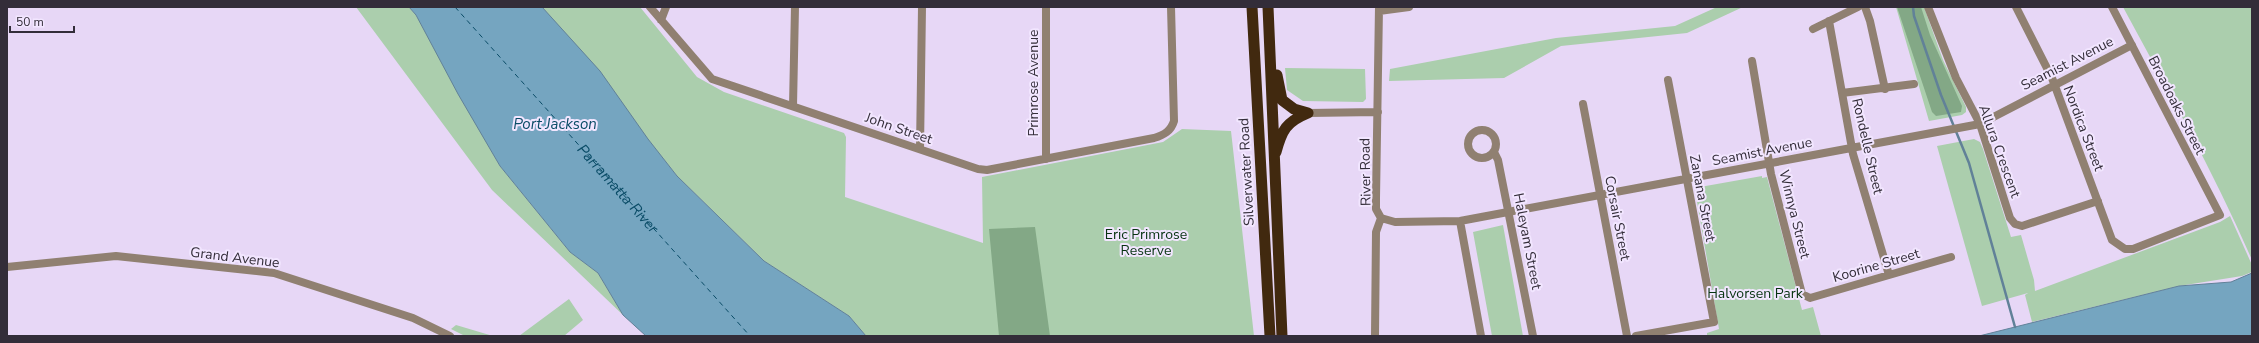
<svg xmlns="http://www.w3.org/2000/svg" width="2259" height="343" font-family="'Nunito Sans',sans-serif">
  <rect width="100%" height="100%" fill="#e7d7f6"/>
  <path fill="#abcead" d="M356 7H409L416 15 500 166 570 252 598 273 623 315 492 190Z
    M542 7H640L697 77 724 92 844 133 846 137 845 197 983 243 982 177 1163 142 1182 129 1231 131 1254 336H866L849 316 764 261 677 176Z
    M1717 7H1743L1687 33 1561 46 1504 78 1389 81 1390 69 1556 38 1675 26Z
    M1896 7H1924L1943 60 1966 107V112L1962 115 1929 121Z
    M2123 7H2252V260C2214 173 2168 90 2123 7Z
    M1285 68 1365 69 1366 99 1363 102 1303 101 1287 90Z
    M1974 139 1980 142 1983 149 2011 237 2021 235 2034 280 2035 291 2220 222 2230 216 2252 265V272L2242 276 2179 286 2032 322 2025 295 2028 293 1982 306 1937 146Z
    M1762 176V178L1767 177 1802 310 1813 307 1821 336H1707V333L1719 329 1695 190 1700 189V187Z
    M1503 225 1523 336H1492L1473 232Z
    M569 299 583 320 564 336H519Z
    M456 325 493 336H465L451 329Z"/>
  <path fill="#83a886" d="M1897 7H1921L1930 35 1962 106 1961 112 1936 116 1932 112Z
    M1035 227 1050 336H999L989 229Z"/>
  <path fill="#75a5c0" stroke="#618198" d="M409 7H542L600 71 648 139 677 176 764 261 849 316 866 336H646L623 315 598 273 570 252 500 166 458 94 416 15Z
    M2252 273V336H1979L2179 286 2231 282Z"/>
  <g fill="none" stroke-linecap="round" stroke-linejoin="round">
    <path stroke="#618198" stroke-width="2.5" d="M1913 7 1914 16 1941 95 1969 163 2015 327"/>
    <path stroke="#0a4c67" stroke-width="1" stroke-dasharray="5 4" stroke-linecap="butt" id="s1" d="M455 7 750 336"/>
    <path stroke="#908071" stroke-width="8" d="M650 7 712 79 978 169 987 170 1154 138C1164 135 1171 131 1174 121L1171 7
      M1865 7 1870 21 1885 89
      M1928 7 1956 78 1980 124 2010 218 2015 224 2022 226 2098 201
      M2016 7 2052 78 2112 240 2125 249H2133L2220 215 2112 7
      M1379 11 1409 7
      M661 20 666 7
      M1829 21 1853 154 1889 275
      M1813 29 1858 7
      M1752 61 1771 174 1802 294 1810 298 1951 257
      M1842 93 1914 84
      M1583 104 1627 336
      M793 106 795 7
      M1308 113 1378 112
      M1468 144a14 14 0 1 1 28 0a14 14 0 1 1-28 0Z
      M920 149 922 7
      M1494 152 1498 160 1533 336
      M1046 159V7
      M1381 218 1395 222 1460 221 1980 124 2132 45
      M1460 221 1481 336
      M7 267 116 256 274 273 413 318 450 336
      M1375 336 1376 232 1381 218 1376 209V198L1379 7
      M1636 336 1714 322 1668 80"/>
    <path stroke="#41290f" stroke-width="11" d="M1252 7 1270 336
      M1268 7 1282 336
      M1277 75 1282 100 1294 109 1308 113
      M1276 152C1282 130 1286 122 1308 113"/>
  </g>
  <g text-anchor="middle" stroke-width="4" stroke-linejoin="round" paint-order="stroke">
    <g font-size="14" fill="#332d39" stroke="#f2e6ff">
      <text transform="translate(2067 63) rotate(-27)" y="5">Seamist Avenue</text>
      <text transform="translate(1033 83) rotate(-90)" y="5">Primrose Avenue</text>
      <text transform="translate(2177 105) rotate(63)" y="5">Broadoaks Street</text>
      <text transform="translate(899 128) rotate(19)" y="5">John Street</text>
      <text transform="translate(2084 128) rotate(69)" y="5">Nordica Street</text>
      <text transform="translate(1868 146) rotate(77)" y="5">Rondelle Street</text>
      <text transform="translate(1762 151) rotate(-11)" y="5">Seamist Avenue</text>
      <text transform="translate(2000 151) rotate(70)" y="5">Allura Crescent</text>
      <text transform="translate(1246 172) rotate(-93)" y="5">Silverwater Road</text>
      <text transform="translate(1365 172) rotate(-91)" y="5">River Road</text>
      <text transform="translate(1703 198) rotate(79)" y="5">Zanana Street</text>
      <text transform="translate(1795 214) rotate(76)" y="5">Winnya Street</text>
      <text transform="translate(1618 218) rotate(79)" y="5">Corsair Street</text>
      <text transform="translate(1528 241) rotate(79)" y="5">Haleyam Street</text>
      <text transform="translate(235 257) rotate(7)" y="5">Grand Avenue</text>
      <text transform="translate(1876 265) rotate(-16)" y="5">Koorine Street</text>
    </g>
    <g font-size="14" fill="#063310" stroke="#f2e6ff">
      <text x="1146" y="239">Eric Primrose<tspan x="1146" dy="16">Reserve</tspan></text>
      <text x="1755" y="298">Halvorsen Park</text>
    </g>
    <g font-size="15" font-style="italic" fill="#0a4c67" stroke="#f2e6ff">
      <text x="555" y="129">Port Jackson</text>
      <text dy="5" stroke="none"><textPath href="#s1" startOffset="244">Parramatta River</textPath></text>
    </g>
  </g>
  <rect width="2259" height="343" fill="none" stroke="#332d39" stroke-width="16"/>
  <path d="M10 26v6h64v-6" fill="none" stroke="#332d39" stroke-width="2"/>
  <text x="16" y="26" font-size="12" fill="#332d39" stroke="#f2e6ff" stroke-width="3" paint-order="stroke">50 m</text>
</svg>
